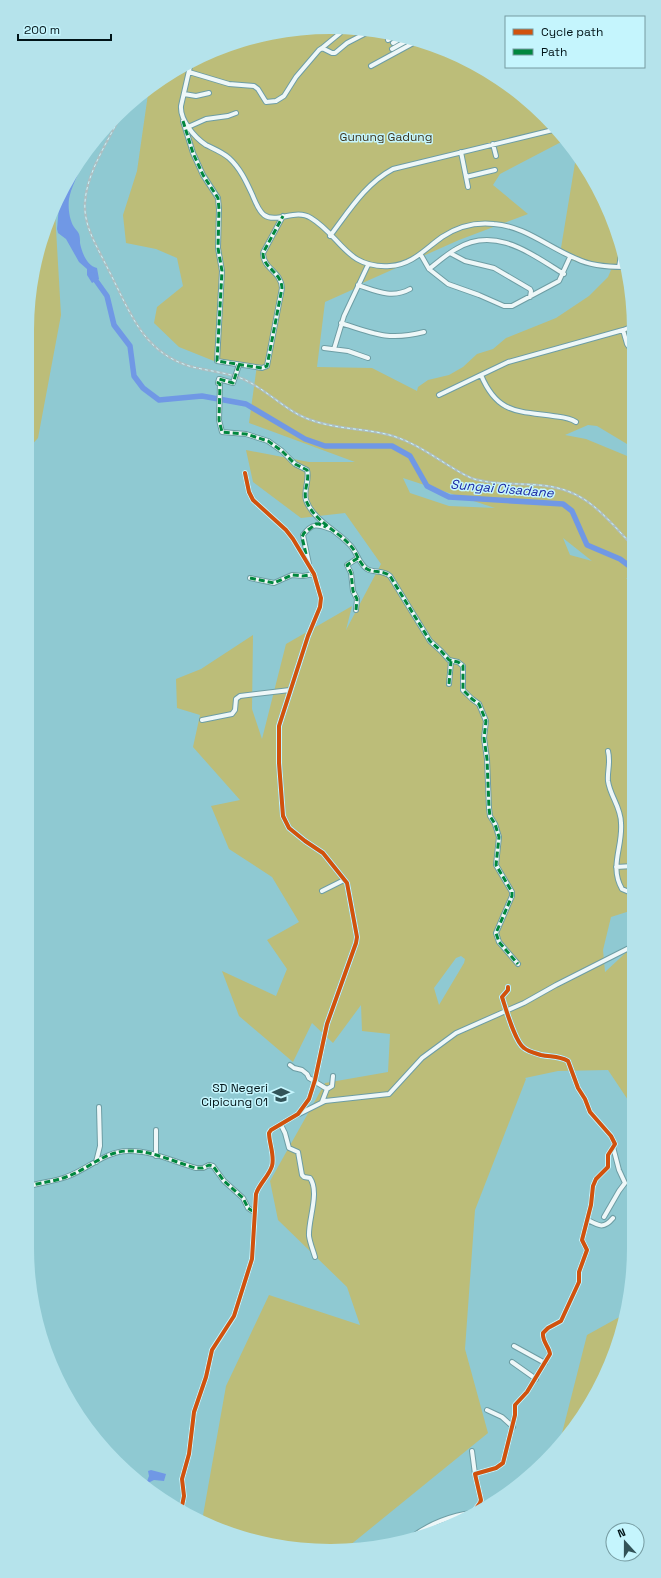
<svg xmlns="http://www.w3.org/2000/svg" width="661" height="1578" font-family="'Space Grotesk',sans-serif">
  <rect width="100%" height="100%" fill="#8fc9d2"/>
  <path fill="#bcbd79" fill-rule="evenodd" d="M310 28 370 30 428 43 499 78 559 131 565 140 500 174 493 185 528 214 459 240 358 285 354 289 325 302 317 367 372 368 417 391 418 387 428 380 449 375 463 367 477 354 493 349 506 338 556 318 589 296 608 277 611 270 609 268C594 265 573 265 562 253L561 248 576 157 603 196 631 291 632 447 597 426 588 425 565 435 586 439 632 458V579L626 578 632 585 633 910 611 917 603 950 605 972 633 946 634 1109 608 1070 558 1071 525 1078 526 1079 475 1210 465 1349 488 1433 349 1546 291 1548 233 1535 202 1521 226 1386 269 1295 360 1325 347 1287 278 1220 270 1181 325 1083 388 1072 390 1034 362 1031 361 1005 333 1043 312 1023 293 1062 239 1016 222 971 276 996 287 969 267 940 299 922 272 877 229 849 211 806 240 800 193 747 200 715 177 708 176 679 201 669 253 635 252 709 262 739 286 644 352 606 346 630 381 564 345 513 301 518 253 482 246 450 309 462H355L249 423 257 365 219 363 179 347 154 323 157 307 183 286 177 258 156 249 126 243 123 215 137 171 149 87 196 58 252 37ZM403 478 495 508 449 506 410 493ZM563 538 592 561 570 555ZM461 956 465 959 464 963 439 1005 434 988 456 958Z
    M64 188 55 212 61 315 38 438 27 450V330L43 233Z
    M623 1315 618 1345 571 1432 559 1445 587 1335Z"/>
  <path fill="#7098e5" d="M79 163 81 167C77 177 71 188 69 199 68 207 69 219 74 227 75 229 78 231 79 234 80 237 80 240 80 243 82 253 87 266 97 268L99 279 92 283 87 275V269L79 262 66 239 58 233 57 229 59 206 65 192 67 181Z
    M151 1470 166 1474 164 1481 154 1480 146 1484 149 1476 148 1471Z"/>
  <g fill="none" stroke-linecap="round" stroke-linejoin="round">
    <path stroke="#7098e5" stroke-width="5.5" d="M92 275 107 296 114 325 130 346 134 376 143 388 159 400 202 396 246 404 305 439 325 446H392L410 456 427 486 449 497 563 504 572 511 587 545 620 559 632 568"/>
    <g stroke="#6d9da4" stroke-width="6">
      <path id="minor" d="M388 40 395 35
        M393 43 403 37
        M322 48 339 34 341 32 339 29
        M392 49 410 39
        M191 62 181 106C180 120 194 137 206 145 214 149 222 152 229 158 240 168 246 181 252 194 255 201 258 210 264 215 277 224 295 208 311 218 341 236 346 269 390 266 412 265 425 249 442 237 457 227 476 222 494 224 525 226 549 248 577 259 591 266 609 267 624 267
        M371 66 417 41
        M189 72 229 84 254 86 258 89 266 102 276 101 284 96 296 77 319 50 322 48 332 53H335L347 43 372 30
        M184 94 196 96 209 93
        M183 121 193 153 203 175 218 198 219 209 218 248 222 271 217 361 262 368 267 366 282 288C281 271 263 269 263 253L283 216
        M188 127 206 119 228 116 236 113
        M493 144 496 156
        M461 152 468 187
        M466 177 495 170
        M330 236C349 211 365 184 393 169L557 129
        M450 253 465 261 494 268 530 289 531 291 530 297
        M421 255 429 269 448 284 479 295 504 306H512L559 281 570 257
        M619 267 621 255
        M429 269C438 262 447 254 456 249 495 225 531 254 564 274
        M358 285C376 291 392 299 410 289
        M341 323C374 334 389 341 424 332
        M631 327 623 330 627 344 632 351
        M324 348 348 351 368 358
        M334 349 344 316 368 265
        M481 375C497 413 516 411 553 416 561 417 569 417 576 422
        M233 383 219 379 218 383 220 384 219 420 222 432 246 434 268 441 282 451 295 464 307 470C310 480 303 491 306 500 313 520 336 530 349 544 357 551 358 563 367 569 374 573 383 570 390 576L430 641 441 651 449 660 458 662 463 666V690L472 699 479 704 486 721 484 738 487 759 489 808 490 816 495 824 499 837 496 865 512 892V896L496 933 499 942 518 964
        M439 395 508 362 623 330
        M309 564 303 535C312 523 317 524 330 529
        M250 578 274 583 292 575 303 576 314 574
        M356 610 357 599 353 591 351 573 347 565 358 558
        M449 684 451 661
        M202 720 232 714 235 710 236 699 240 696 290 690
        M608 751C611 763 607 771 608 781 610 796 621 807 621 823 623 847 609 866 622 889L629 892 633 898
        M616 867 633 866
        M322 891 344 880
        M290 1065 294 1068 302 1070 307 1074 309 1078 327 1089
        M322 1102 327 1089 332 1086 333 1076
        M299 1114 325 1101 389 1094 422 1058 456 1033 524 1003 556 985 633 946
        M281 1125 285 1133 289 1148 298 1152 302 1175 304 1177 310 1178C320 1192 308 1220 309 1236 310 1243 313 1250 315 1257
        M156 1130V1156
        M96 1162 100 1146 99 1107
        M27 1187C40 1182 53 1182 66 1177 87 1170 105 1151 128 1151 151 1150 174 1162 196 1168H203L209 1165 213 1166 224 1181 243 1198 248 1208 254 1212
        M604 1217 619 1191 625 1183 619 1170 613 1147
        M588 1220C599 1226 604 1229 613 1218
        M514 1346 545 1363
        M512 1362 536 1379
        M487 1410 502 1417 513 1427
        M472 1451 475 1474
        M181 1511 184 1496 182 1479 189 1454 194 1412 206 1377 212 1350 234 1316 252 1259 256 1194C259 1184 269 1176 272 1166 275 1156 269 1143 269 1133L271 1130 298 1114 309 1099 315 1080 327 1024 356 943 357 937 347 883 323 853 305 841 289 828 283 816 279 763V726L308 636 320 607 321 598 314 574 293 539 286 530 253 500 249 492 245 473
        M472 1514 480 1503 481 1500 475 1474 496 1468 503 1463 515 1415V1405L527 1392 550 1354C549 1346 542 1342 543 1333L548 1328 561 1321 579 1282V1272L587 1250 582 1240 591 1205 593 1186 596 1179 608 1167V1155L615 1144 611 1136 590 1112 585 1099 578 1088 568 1061C560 1056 551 1057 541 1055 535 1053 529 1052 524 1048 515 1042 506 1009 502 997L508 990V987
        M412 1537C429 1524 452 1515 472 1513"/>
    </g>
    <use href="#minor" stroke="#eef7f8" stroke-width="4"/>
    <g stroke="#aebec1" stroke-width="2.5">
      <path id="rail" d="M123 111C110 138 87 171 85 202 83 226 98 248 108 269 129 309 141 351 189 366 207 371 226 372 243 379 268 390 286 412 311 420 338 430 367 428 393 436 412 442 427 452 443 462 453 468 463 475 474 479 495 485 516 483 538 485 584 488 602 513 632 545"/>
    </g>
    <use href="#rail" stroke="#c5f5fd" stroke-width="1" stroke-dasharray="3" stroke-linecap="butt"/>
    <g stroke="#6d9da4" stroke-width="6" stroke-linecap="butt">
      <path id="minor-bridge" d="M233 383 239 365"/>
    </g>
    <use href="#minor-bridge" stroke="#eef7f8" stroke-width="4"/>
    <path stroke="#00873e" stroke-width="3" stroke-dasharray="6 3" stroke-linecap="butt" d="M183 121 193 153 203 175 218 198 219 209 218 248 222 271 217 361 262 368 267 366 282 288C281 271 263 269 263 253L283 216
      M239 365 233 383 219 379 218 383 220 384 219 420 222 432 246 434 268 441 282 451 295 464 307 470C310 480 303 491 306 500 313 520 336 530 349 544 357 551 358 563 367 569 374 573 383 570 390 576L430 641 441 651 449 660 458 662 463 666V690L472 699 479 704 486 721 484 738 487 759 489 808 490 816 495 824 499 837 496 865 512 892V896L496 933 499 942 518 964
      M306 554 302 537 304 533 316 524H319L326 527
      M250 578 274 583 292 575 303 576 314 574
      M356 610 357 599 353 591 351 573 347 565 358 558
      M449 684 451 661
      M27 1187C40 1182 53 1182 66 1177 87 1170 105 1151 128 1151 151 1150 174 1162 196 1168H203L209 1165 213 1166 224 1181 243 1198 248 1208 254 1212"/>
    <g stroke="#c5f5fd" stroke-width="6">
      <path id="cycleway" d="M181 1511 184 1496 182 1479 189 1454 194 1412 206 1377 212 1350 234 1316 252 1259 256 1194C259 1184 269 1176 272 1166 275 1156 269 1143 269 1133L271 1130 298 1114 309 1099 315 1080 327 1024 356 943 357 937 347 883 323 853 305 841 289 828 283 816 279 763V726L308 636 320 607 321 598 314 574 293 539 286 530 253 500 249 492 245 473
        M472 1514 480 1503 481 1500 475 1474 496 1468 503 1463 515 1415V1405L527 1392 550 1354C549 1346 542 1342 543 1333L548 1328 561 1321 579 1282V1272L587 1250 582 1240 591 1205 593 1186 596 1179 608 1167V1155L615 1144 611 1136 590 1112 585 1099 578 1088 568 1061C560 1056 551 1057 541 1055 535 1053 529 1052 524 1048 515 1042 506 1009 502 997L508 990V987"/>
    </g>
    <use href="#cycleway" stroke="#d1520d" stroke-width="4"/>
  </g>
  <defs>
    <g id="school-bare" transform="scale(1.38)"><path d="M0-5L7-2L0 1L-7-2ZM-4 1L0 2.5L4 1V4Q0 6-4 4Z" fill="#325358" stroke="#c5f5fd" stroke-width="2.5" paint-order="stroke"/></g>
  </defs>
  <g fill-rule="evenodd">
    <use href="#school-bare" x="281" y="1095"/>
  </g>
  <g text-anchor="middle" stroke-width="3" stroke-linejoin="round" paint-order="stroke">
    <g font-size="12" fill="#403720" stroke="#c5f5fd">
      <text x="386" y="141">Gunung Gadung</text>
    </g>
    <g font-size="12" fill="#001317" stroke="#c5f5fd" text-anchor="end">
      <text x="268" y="1092">SD Negeri<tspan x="268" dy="14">Cipicung 01</tspan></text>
    </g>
    <g font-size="13" font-style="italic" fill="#1b28a3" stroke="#c5f5fd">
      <text transform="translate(502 488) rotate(5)" y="5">Sungai Cisadane</text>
    </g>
  </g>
  <path d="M0 0H661V1578H0ZM330 34H331A296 296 0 0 1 627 330V1248A296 296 0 0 1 331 1544H330A296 296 0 0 1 34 1248V330A296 296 0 0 1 330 34Z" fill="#b5e3eb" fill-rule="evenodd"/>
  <rect x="505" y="16" width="140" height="52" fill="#c5f5fd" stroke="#769ba1"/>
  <rect x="513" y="29" width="20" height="6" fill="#d1520d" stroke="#769ba1"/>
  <text x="541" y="36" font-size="12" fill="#001317">Cycle path</text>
  <rect x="513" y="49" width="20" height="6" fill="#00873e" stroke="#769ba1"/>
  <text x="541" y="56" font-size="12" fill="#001317">Path</text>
  <g transform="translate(625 1542) rotate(339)"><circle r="19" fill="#c5f5fd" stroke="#769ba1"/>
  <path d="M0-3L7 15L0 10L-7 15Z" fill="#325358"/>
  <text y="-6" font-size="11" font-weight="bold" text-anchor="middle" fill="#001317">N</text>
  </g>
  <path d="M18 34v6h93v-6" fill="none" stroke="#001317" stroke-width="2"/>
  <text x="24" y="34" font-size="12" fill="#001317" stroke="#c5f5fd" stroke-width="3" paint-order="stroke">200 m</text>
</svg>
